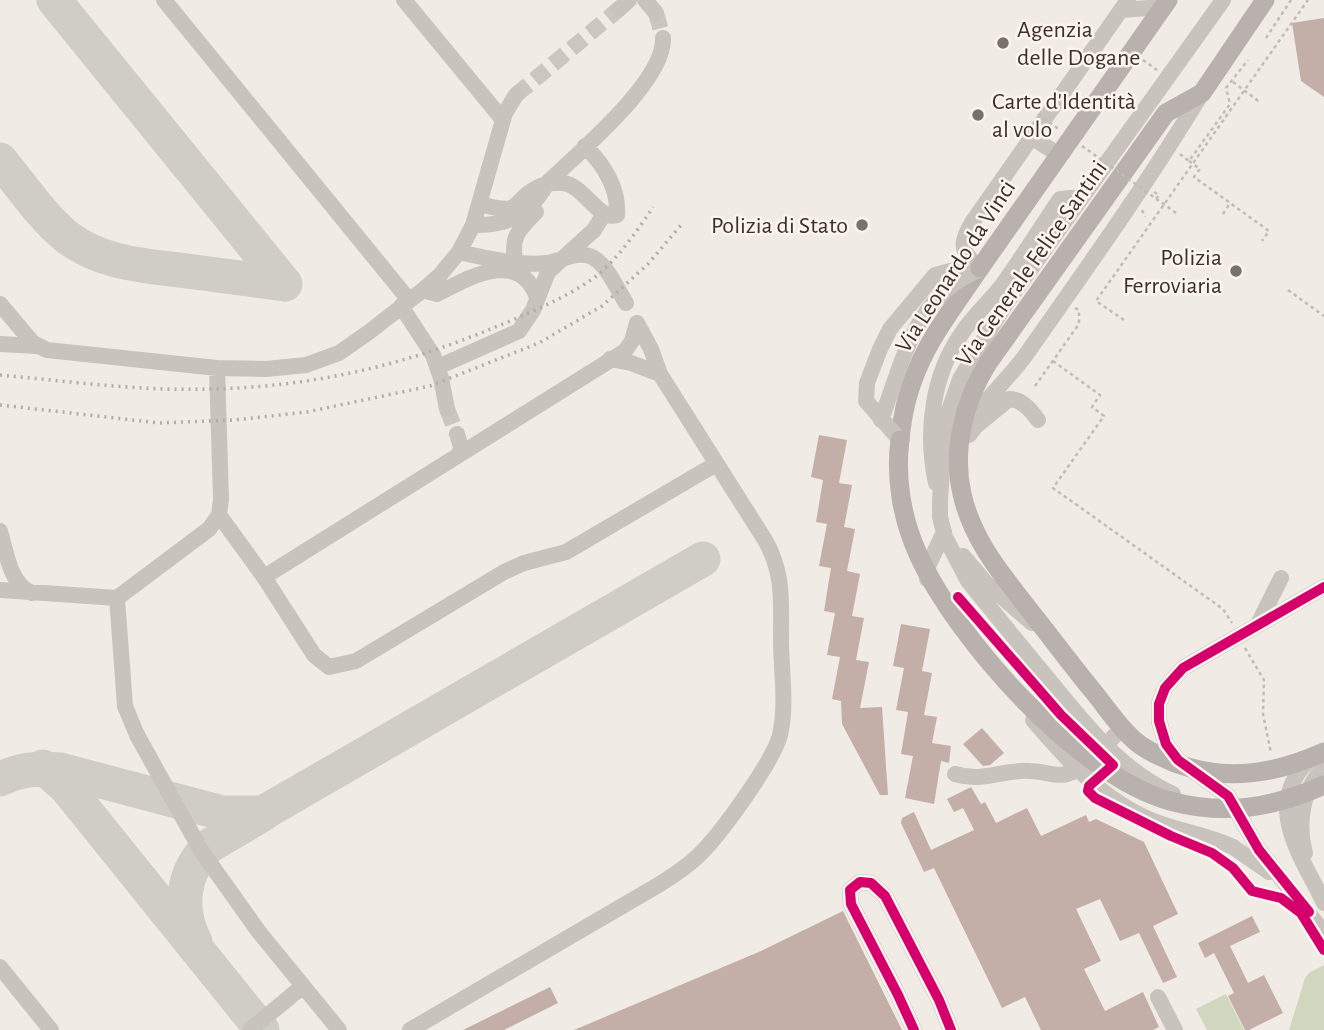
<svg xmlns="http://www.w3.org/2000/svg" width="1324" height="1030" font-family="'Alegreya Sans',sans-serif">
  <rect width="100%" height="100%" fill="#f0ebe5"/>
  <path fill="#d1d6bf" d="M1324 965V1030H1289L1305 978 1309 973Z
    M1226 994 1244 1030H1207L1196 1009Z"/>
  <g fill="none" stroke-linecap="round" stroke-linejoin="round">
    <path stroke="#d0ccc6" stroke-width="35" d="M54 0 285 284
      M0 160C21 185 41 216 67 237 103 265 151 266 195 272 225 276 255 280 285 284
      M43 767 66 787 262 1030
      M0 779C21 769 37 768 60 770L222 813H263L703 559
      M195 942C178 909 182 872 209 846L263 814"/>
  </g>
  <path fill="#c3afa7" d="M1324 18V97L1301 81 1292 23Z
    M819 435 847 440 839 483 852 485 844 527 855 529 847 571 860 574 852 616 864 618 856 660 869 662 860 708 882 707 888 795H880L842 724 841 701 832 699 840 657 827 655 835 613 824 611 831 568 819 566 827 524 816 522 823 480 811 477Z
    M901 624 930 629 922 671 932 673 924 715 937 717 932 743 951 746 949 763 941 761 934 804 905 798 913 756 901 754 908 712 896 710 904 668 893 666Z
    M982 728 1004 753 990 765 983 766 963 744Z
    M971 787 981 804 985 802 996 823 1027 808 1041 836 1086 815 1089 822 1096 819 1144 842 1178 914 1153 926 1177 977 1163 983 1139 933 1120 941 1100 899 1076 909 1101 961 1084 969 1105 1011 1143 992 1159 1027 1153 1030H1041L1025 997 1002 1008 934 868 924 872 901 823 902 818 914 812 931 850 974 830 963 808 954 812 947 799Z
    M843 911 902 1030H574L761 951Z
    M1252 916 1260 932 1230 946 1248 983 1264 975 1283 1013 1249 1030H1245L1228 996 1234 993 1214 953 1205 958 1198 943Z
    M550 987 558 1003 504 1030H463Z"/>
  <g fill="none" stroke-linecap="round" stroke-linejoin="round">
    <path stroke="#ccc6c0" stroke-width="16" stroke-dasharray="16 8" stroke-linecap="butt" d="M656 13 663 38
      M516 95 619 9
      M447 409 457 434"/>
    <path stroke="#c2bbb6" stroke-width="2.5" stroke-dasharray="3.5 3.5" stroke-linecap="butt" d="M1266 38 1291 0
      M1143 60 1157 70
      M1233 82 1261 103
      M1180 154 1189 161 1230 104 1226 88 1248 60
      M1189 161 1200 169 1194 177 1269 231 1262 241
      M1154 192 1159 195 1156 199
      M1142 210 1145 217
      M1223 214 1230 203
      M1288 290 1324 316
      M1053 361 1100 395 1092 407 1104 416 1053 488 1223 609 1232 623
      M1035 386 1079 324V310L1075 308
      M1245 648 1264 680 1263 714 1271 753"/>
    <path stroke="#c9c3be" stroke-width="16" d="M164 0 409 300
      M404 0 503 120
      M645 0 656 13
      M619 9 629 0
      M1121 10 1163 7
      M1033 138 1059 155
      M479 204C489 206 502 211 511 208 516 206 520 201 524 197 536 186 547 182 563 183 584 185 598 221 617 215 619 187 603 164 585 146
      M973 221 1128 0
      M473 225C509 226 530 214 548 182 579 152 665 81 663 38
      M459 252C485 258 520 266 546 263 563 261 578 249 594 258 608 267 617 289 626 303
      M515 261C511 235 519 230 536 212
      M423 290 437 294C468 278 518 248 537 297
      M0 304 33 343 47 350 217 368 266 369 306 365 339 353 369 332 423 290 440 275 459 252 473 225 505 113 516 95
      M401 306 433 355 441 378 447 409
      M637 323 632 341 625 351 264 577 314 655 329 667 356 661 504 572 524 563 566 552 716 464
      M0 344 36 346
      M610 359 631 363 660 374
      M438 367 519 331 533 310 548 272 594 230 604 214
      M217 368 221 499 219 515
      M965 431C981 402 1006 382 1025 356 1086 269 1148 183 1202 93
      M457 434 461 447 459 455
      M969 435 976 426 1009 399C1022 399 1031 410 1038 420
      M936 483C925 433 932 375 962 333 974 315 990 301 1003 284 1023 256 1041 227 1060 199L1082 197
      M0 531C6 551 10 585 32 593
      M963 556 986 583 1032 623
      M927 579 928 566 944 532
      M1324 587 1183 668 1165 688 1159 704V721L1166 744 1178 760 1228 796 1259 850 1324 933
      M0 590 117 598 209 529 219 515 264 577
      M117 598 125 706 137 735 202 852 259 932 339 1030
      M1258 624 1281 578
      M1039 668 968 581 945 537 940 517V500L946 419 960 379 1005 305 1223 0
      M1312 757C1261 804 1300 853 1324 903
      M955 774C984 783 1003 769 1030 771 1046 771 1058 779 1073 772 1092 763 1108 742 1122 728
      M1233 847 1269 872
      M1305 853C1297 823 1302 790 1324 767
      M0 967 51 1030
      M1158 997 1175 1030
      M250 1030 303 986
      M410 1030 660 884C674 875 687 867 699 855 720 835 773 762 780 735 787 705 781 670 781 639 781 602 784 573 765 540L660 374 651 349 637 323
      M914 1030 898 995 851 904 850 890 860 882 871 883 885 896 939 1000 951 1030"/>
    <path stroke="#b8b1ad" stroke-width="19" d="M1265 0 1202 93 1166 113 988 363C964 401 952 449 962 494 973 543 1005 578 1034 616 1054 641 1073 667 1093 691 1106 707 1118 726 1134 740 1145 750 1161 757 1175 763 1227 782 1275 774 1324 752
      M900 440C906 366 940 327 980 268"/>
    <path stroke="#b1aca8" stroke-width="3.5" stroke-dasharray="2 5" stroke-linecap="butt" d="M0 375C54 380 110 387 164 389 278 392 375 375 481 333 519 317 562 301 595 277 617 260 638 230 653 207
      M0 405 159 423 234 420 307 412 430 386 539 343 602 306 648 264 681 225"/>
    <path stroke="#c2bbb6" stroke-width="2.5" stroke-dasharray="3.5 3.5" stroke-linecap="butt" d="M1038 114 1060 130
      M1082 146 1179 215
      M1124 320 1096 301 1308 0"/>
    <path stroke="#c9c3be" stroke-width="16" d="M973 221C959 243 960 252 980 268
      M881 420C903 362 914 296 979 270L965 267 935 275 890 329 880 349 867 383 866 401 900 440
      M1039 668C1079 715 1115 768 1173 794
      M1033 720C1068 761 1104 802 1156 822 1182 832 1208 835 1233 847"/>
    <path stroke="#b8b1ad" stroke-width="19" d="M980 268 1168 0
      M900 440C895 478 902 519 918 554 956 639 1078 776 1170 801 1225 816 1273 808 1324 785"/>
    <g stroke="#fbf5ee" stroke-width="15">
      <path id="cycleway" d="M958 597 1061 715 1113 765 1089 786 1088 791 1095 798 1171 836 1212 853 1233 868 1252 891 1281 898 1301 913 1324 950
        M1309 912 1259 850 1228 796 1178 760 1166 744 1159 721V704L1165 688 1183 668 1324 587
        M914 1030 898 995 851 904 850 890 860 882 871 883 885 896 939 1000 951 1030"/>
    </g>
    <use href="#cycleway" stroke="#d6006c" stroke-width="10"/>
  </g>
  <g fill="#7a716c" stroke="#fbf5ee" stroke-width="2.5">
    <circle cx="1003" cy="43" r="7"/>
    <circle cx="978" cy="115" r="7"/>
    <circle cx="862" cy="225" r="7"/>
    <circle cx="1236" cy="271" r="7"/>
  </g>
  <g text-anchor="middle" stroke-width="5" stroke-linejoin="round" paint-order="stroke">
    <g font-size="24" fill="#3b302b" stroke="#fbf5ee" text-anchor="start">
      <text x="1017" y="37">Agenzia<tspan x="1017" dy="28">delle Dogane</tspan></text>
      <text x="992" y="109">Carte d'Identità<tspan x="992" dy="28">al volo</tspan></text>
      <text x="848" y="233" text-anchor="end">Polizia di Stato</text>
      <text x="1222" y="265" text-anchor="end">Polizia<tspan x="1222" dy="28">Ferroviaria</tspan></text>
    </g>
    <g font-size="24" fill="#3b302b" stroke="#fbf5ee">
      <text transform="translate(1031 263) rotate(-55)" y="8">Via Generale Felice Santini</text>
      <text transform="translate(955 266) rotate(-57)" y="8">Via Leonardo da Vinci</text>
    </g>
  </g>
</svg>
